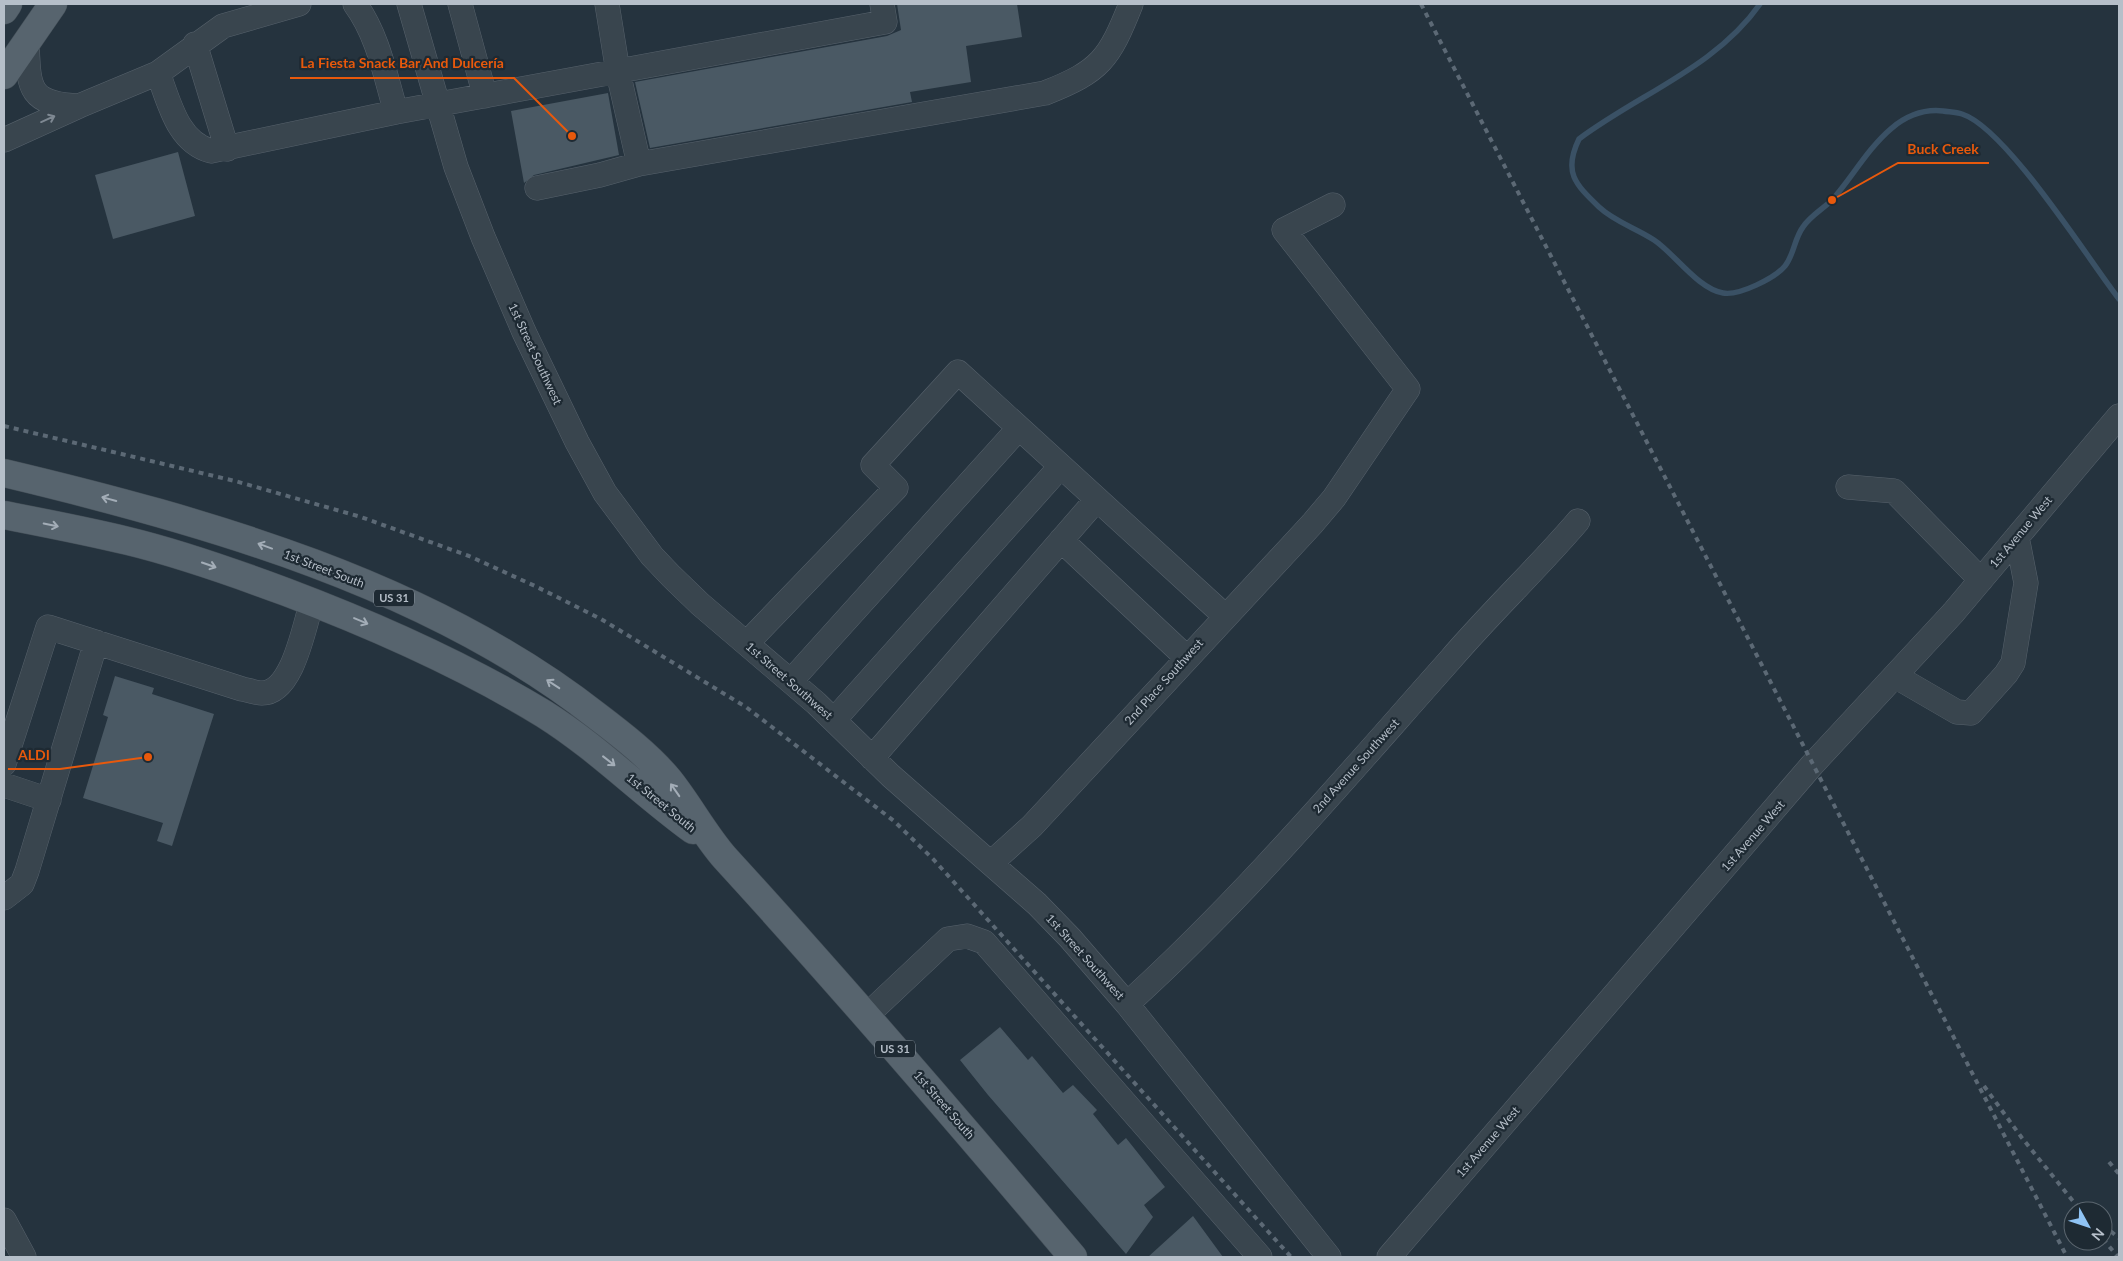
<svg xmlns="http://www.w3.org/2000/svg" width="2123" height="1261" font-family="Lato,sans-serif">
  <rect width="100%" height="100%" fill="#25333e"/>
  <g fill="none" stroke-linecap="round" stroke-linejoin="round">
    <path stroke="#3a5165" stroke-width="5.5" d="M1760 4C1716 67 1639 94 1579 139 1563 172 1575 184 1599 207 1615 222 1636 228 1654 240 1674 253 1698 289 1723 293 1739 296 1775 278 1785 266 1794 255 1794 239 1803 227 1810 216 1823 209 1832 200 1862 167 1889 105 1943 111 1949 112 1956 112 1962 114 2006 128 2088 259 2119 299"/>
  </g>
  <path fill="#4a5964" d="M897 4H1017L1022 37 966 46 971 82 910 92 912 102 650 148 635 82 887 36 901 30Z
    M608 93 619 155 534 175 524 183 511 111Z
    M178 152 195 216 113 239 95 175Z
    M115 676 154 688 152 694 214 714 172 846 157 841 163 823 83 798 108 717 103 715Z
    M1000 1027 1028 1060 1032 1056 1063 1093 1073 1085 1097 1110 1093 1114 1118 1145 1126 1138 1165 1187 1144 1205 1153 1217 1126 1254 988 1095 960 1060Z
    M1193 1216 1223 1257H1148Z"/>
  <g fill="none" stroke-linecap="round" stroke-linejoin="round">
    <g stroke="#57626c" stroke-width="25">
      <path id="minor" d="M355 4C378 35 385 75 396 112
        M409 4 456 167 483 237 524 332 577 442 605 493 652 556 671 576 700 604 816 703 891 776 1037 904 1070 938 1127 1004 1329 1257
        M460 4 485 96
        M607 4 618 72 639 164 1045 93C1101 71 1109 59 1131 4
        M195 44 227 149
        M158 73C169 101 177 142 211 151L396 112 885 22 882 4
        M79 106 158 73 223 26 299 4
        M4 140 79 106C27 104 29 87 27 42
        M537 188 600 175 639 164
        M1848 487 1894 491 1981 580
        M1061 540 1186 657
        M747 643 896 488 873 465 958 372 1225 616
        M1895 676 1957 712 1971 713 2006 674 2013 663 2026 583 2017 537
        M791 681 1019 428
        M834 720 1061 466
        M872 758 1097 499
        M4 764 48 627 242 689C248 690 256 693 262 693 293 693 304 626 312 602
        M4 785 49 800
        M991 863 1032 826 1312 524 1334 498 1408 389 1284 230 1333 205
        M4 898 22 884 27 871 96 642
        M1127 1004C1244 898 1345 778 1450 660 1491 612 1537 569 1578 521
        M866 1016 948 939 967 936 984 942 1260 1257
        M4 1220 24 1257
        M1389 1257 1812 765 1953 613 2119 416"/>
    </g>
    <g stroke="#434e57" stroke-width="29">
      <path id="major" d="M4 10 8 4
        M4 75 53 4
        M4 473C206 521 431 585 597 716 622 735 649 756 669 780 689 805 704 834 725 858 844 988 959 1122 1073 1257
        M4 515C45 523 87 531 128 541 182 554 235 573 286 592 376 626 462 664 544 714 598 748 642 793 693 830"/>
    </g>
    <use href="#minor" stroke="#39454e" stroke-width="24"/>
    <use href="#major" stroke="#57646e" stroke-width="28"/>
    <path stroke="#5c6975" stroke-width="4" stroke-dasharray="5 5" stroke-linecap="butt" d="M1421 4 2067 1257
      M4 426 235 481 361 517 469 556 535 586 601 619 746 707 894 821 934 860 1291 1257
      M1984 1086 2022 1138 2081 1211
      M2109 1162 2119 1174
      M2103 1225 2119 1238
      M2103 1239 2118 1257"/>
  </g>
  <defs><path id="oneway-shaft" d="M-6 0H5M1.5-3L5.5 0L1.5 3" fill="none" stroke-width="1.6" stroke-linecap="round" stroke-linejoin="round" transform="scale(1.25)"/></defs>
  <use stroke="#7e8892" href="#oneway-shaft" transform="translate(48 119) rotate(-24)"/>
  <g stroke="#a3adb7">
    <use href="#oneway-shaft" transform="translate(109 499) rotate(-165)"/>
    <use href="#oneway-shaft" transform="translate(51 525) rotate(12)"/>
    <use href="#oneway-shaft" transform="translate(265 546) rotate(-160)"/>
    <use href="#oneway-shaft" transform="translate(209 565) rotate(19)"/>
    <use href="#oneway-shaft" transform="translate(361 621) rotate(23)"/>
    <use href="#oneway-shaft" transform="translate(553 684) rotate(-147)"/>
    <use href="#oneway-shaft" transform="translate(609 761) rotate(38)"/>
    <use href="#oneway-shaft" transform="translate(675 790) rotate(-125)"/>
  </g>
  <g text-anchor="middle" stroke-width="4.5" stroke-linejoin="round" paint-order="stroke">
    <g fill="#1e2a33" stroke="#88929c" stroke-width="1">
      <rect x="374" y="589.5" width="40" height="17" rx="4"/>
      <rect x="875" y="1040.5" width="40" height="17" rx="4"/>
    </g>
    <g font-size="11" font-weight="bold" fill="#b6bfc9">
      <text x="394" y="602">US 31</text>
      <text x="895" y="1053">US 31</text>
    </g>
    <g font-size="12" fill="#b6bfc9" stroke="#1e2a33">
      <text transform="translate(535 354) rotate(65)" y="4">1st Street Southwest</text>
      <text transform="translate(2021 532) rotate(-50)" y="4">1st Avenue West</text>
      <text transform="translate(324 569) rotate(21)" y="4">1st Street South</text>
      <text transform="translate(789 681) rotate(41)" y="4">1st Street Southwest</text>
      <text transform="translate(1164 682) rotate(-48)" y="4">2nd Place Southwest</text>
      <text transform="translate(1356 766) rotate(-48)" y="4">2nd Avenue Southwest</text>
      <text transform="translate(661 803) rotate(39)" y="4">1st Street South</text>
      <text transform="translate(1753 836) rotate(-49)" y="4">1st Avenue West</text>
      <text transform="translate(1085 957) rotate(48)" y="4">1st Street Southwest</text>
      <text transform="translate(944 1105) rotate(49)" y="4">1st Street South</text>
      <text transform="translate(1488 1142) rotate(-49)" y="4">1st Avenue West</text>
    </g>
  </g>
  <path fill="none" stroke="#e8590c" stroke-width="2" d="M572 136L514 78H290M1832 200L1898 163H1989M148 757L60 769H8"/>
  <g fill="#e8590c" stroke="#1e2a33" stroke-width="2">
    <circle cx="572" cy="136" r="5"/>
    <circle cx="1832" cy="200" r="5"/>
    <circle cx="148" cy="757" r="5"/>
  </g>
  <g font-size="14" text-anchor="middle" font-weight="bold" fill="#e8590c" stroke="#1e2a33" stroke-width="4.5" stroke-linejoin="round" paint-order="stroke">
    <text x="402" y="68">La Fiesta Snack Bar And Dulcería</text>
    <text x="1943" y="154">Buck Creek</text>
    <text x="34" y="760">ALDI</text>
  </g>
  <rect width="2123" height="1261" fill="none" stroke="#b6bfc9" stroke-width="10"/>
  <g transform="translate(2088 1226) rotate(130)"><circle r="24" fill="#1e2a33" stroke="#5b666f"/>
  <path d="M0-4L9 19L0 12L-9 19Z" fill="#8fc3f4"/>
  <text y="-8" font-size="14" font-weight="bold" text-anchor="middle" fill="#b6bfc9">N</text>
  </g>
</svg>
